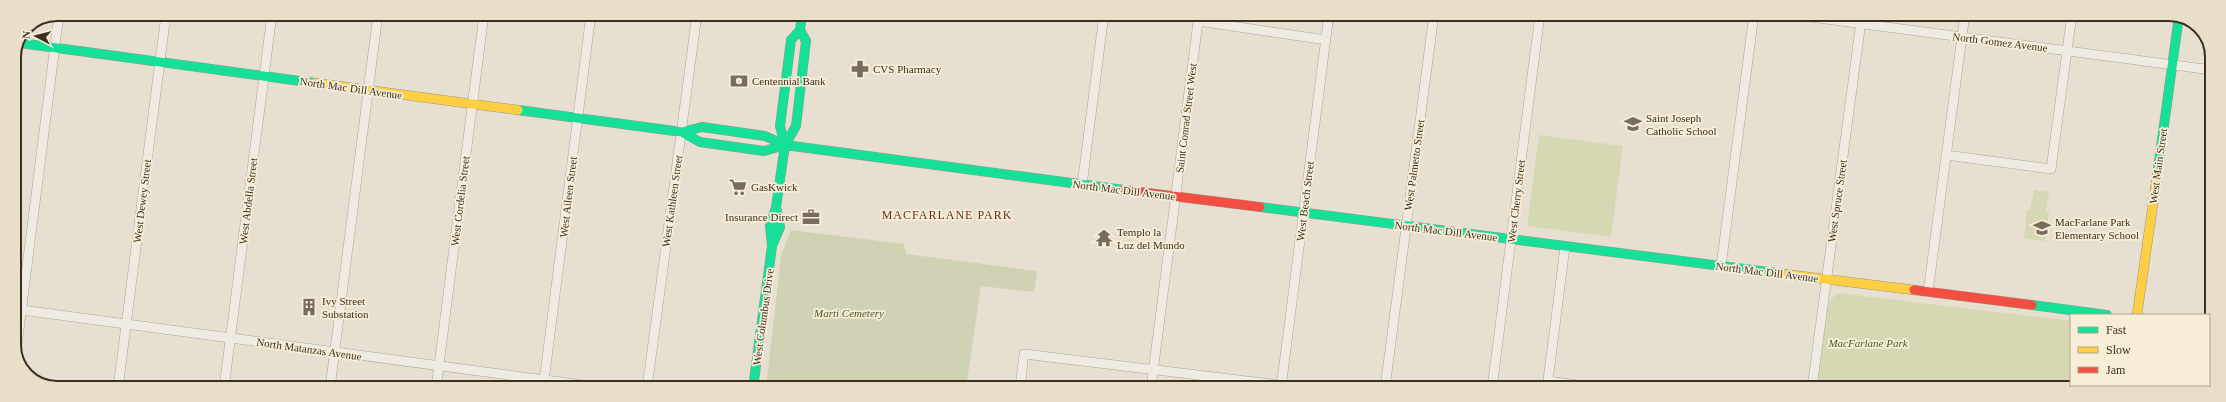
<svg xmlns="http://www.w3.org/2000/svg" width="2226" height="402" font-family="Georgia,serif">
  <rect width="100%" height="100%" fill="#e7e0d1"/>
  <path fill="#d6d7b3" d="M1539 135 1623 146 1611 237 1527 226Z
    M2034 190 2049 192 2046 212H2049L2045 241 2024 239 2027 210H2030Z
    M1838 293 2071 321V385H2078V388H1817L1827 309 1830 300Z"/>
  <path fill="#d1d1b3" d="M791 230 904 244 906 254 1037 271 1034 292 981 286 966 388H766L781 256Z"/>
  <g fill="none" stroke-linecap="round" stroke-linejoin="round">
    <g stroke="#ada599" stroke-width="10">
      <path id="street" d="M1788 14 2212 70
        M1198 21 1326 40
        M1946 155 2051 169 2072 14
        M1082 185 1104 14
        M1721 266 1754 14
        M1928 292 1965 14
        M14 309 605 388
        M16 353 59 14
        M544 381 591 14
        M1548 381 1600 388
        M118 388 166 14
        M224 388 272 14
        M330 388 378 14
        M436 388 484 14
        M647 388 697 14
        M1020 388 1024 354 1281 385
        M1151 388 1199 14
        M1281 388 1329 14
        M1385 388 1434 14
        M1492 388 1540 14
        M1547 388 1565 247
        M1812 388 1862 14
        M2083 388V385"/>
    </g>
    <g stroke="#9c958a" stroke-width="10">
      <path id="fast" d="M20 43 315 83
        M518 110 682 132 700 142 764 151 785 145
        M682 132 702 127 765 136 785 145 1124 190
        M785 145 796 126 806 41 800 30 802 14
        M2157 176 2179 16
        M1260 207 1784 274
        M772 246 780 227 776 207
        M2032 305 2107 315
        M753 388 772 246 770 226 776 207 785 145 780 126 791 40 800 30"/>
    </g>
    <g stroke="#9c958a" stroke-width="10">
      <path id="slow" d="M315 83 518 110
        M1784 274 1914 290
        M2137 315 2157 176
        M2209 328H2212"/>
    </g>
    <g stroke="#9c958a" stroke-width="10">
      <path id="jam" d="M1124 190 1260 207
        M1914 290 2032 305"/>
    </g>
    <use href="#street" stroke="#efebe3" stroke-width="9"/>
    <use href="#fast" stroke="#16e098" stroke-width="9"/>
    <use href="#slow" stroke="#ffcf43" stroke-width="9"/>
    <use href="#jam" stroke="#f24e42" stroke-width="9"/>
  </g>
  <defs>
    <g id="pharmacy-bare" transform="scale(1.38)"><path d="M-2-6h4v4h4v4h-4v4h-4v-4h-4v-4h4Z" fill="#786c5e" stroke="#f7eed8" stroke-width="2.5" paint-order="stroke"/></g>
    <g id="bank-bare" transform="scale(1.38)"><path d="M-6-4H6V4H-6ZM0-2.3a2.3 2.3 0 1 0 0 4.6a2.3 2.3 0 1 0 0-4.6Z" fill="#786c5e" stroke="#f7eed8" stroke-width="2.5" paint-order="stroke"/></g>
    <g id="school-bare" transform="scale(1.38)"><path d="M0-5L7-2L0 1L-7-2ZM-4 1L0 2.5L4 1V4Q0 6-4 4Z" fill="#786c5e" stroke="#f7eed8" stroke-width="2.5" paint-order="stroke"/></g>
    <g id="supermarket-bare" transform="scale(1.38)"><path d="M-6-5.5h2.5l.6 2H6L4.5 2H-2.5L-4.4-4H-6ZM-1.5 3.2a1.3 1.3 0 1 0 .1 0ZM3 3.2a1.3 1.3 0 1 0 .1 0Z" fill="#786c5e" stroke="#f7eed8" stroke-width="2.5" paint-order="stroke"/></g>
    <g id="office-bare" transform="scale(1.38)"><path d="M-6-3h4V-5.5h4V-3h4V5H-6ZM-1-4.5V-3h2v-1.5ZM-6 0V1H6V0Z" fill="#786c5e" stroke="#f7eed8" stroke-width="2.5" paint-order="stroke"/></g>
    <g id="temple-bare" transform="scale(1.38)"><path d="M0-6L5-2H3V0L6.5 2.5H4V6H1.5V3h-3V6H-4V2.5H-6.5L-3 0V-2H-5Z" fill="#786c5e" stroke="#f7eed8" stroke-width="2.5" paint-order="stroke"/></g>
    <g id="building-bare" transform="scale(1.38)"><path d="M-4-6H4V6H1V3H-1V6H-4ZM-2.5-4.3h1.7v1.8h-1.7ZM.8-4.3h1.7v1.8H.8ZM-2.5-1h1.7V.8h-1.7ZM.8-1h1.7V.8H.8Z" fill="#786c5e" stroke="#f7eed8" stroke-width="2.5" paint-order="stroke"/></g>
  </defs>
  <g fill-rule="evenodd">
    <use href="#pharmacy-bare" x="860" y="69"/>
    <use href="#bank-bare" x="739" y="81"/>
    <use href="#school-bare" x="1633" y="124"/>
    <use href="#supermarket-bare" x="738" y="187"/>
    <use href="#office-bare" x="811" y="217"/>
    <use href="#school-bare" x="2042" y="228"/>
    <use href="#temple-bare" x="1104" y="238"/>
    <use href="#building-bare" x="309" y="307"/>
  </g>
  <g text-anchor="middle" stroke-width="3.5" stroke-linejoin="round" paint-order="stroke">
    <g font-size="11" fill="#3d2e20" stroke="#f7eed8">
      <text transform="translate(2000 42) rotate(7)" y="4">North Gomez Avenue</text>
      <text transform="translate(351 88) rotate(8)" y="4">North Mac Dill Avenue</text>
      <text transform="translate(1186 118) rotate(-83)" y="4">Saint Conrad Street West</text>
      <text transform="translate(1414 165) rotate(-82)" y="4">West Palmetto Street</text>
      <text transform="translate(2158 166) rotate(-82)" y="4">West Main Street</text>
      <text transform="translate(1124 190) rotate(7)" y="4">North Mac Dill Avenue</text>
      <text transform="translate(568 197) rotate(-83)" y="4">West Aileen Street</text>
      <text transform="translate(142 201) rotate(-83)" y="4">West Dewey Street</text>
      <text transform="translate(248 201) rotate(-83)" y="4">West Abdella Street</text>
      <text transform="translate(460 201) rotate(-83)" y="4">West Cordelia Street</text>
      <text transform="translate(672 201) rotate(-82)" y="4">West Kathleen Street</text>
      <text transform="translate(1305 201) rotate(-83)" y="4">West Beach Street</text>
      <text transform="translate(1516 201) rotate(-83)" y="4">West Cherry Street</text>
      <text transform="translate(1837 201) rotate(-82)" y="4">West Spruce Street</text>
      <text transform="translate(1446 231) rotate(7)" y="4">North Mac Dill Avenue</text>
      <text transform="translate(1767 272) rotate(7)" y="4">North Mac Dill Avenue</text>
      <text transform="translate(763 317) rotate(-82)" y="4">West Columbus Drive</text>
      <text transform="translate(309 349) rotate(8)" y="4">North Matanzas Avenue</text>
    </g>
    <g font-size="11" fill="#3d2e20" stroke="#f7eed8" text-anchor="start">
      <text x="873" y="73">CVS Pharmacy</text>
      <text x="752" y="85">Centennial Bank</text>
      <text x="1646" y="122">Saint Joseph<tspan x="1646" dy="13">Catholic School</tspan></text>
      <text x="751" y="191">GasKwick</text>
      <text x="798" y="221" text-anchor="end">Insurance Direct</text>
      <text x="2055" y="226">MacFarlane Park<tspan x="2055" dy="13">Elementary School</tspan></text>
      <text x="1117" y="236">Templo la<tspan x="1117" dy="13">Luz del Mundo</tspan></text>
      <text x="322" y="305">Ivy Street<tspan x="322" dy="13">Substation</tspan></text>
    </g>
    <g font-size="11" font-style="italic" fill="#4d5a26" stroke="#f7eed8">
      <text x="849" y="317">Marti Cemetery</text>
      <text x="1868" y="347">MacFarlane Park</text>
    </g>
    <g font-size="12" letter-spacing="1" fill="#6b2e1e" stroke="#f7eed8">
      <text x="947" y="219">MACFARLANE PARK</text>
    </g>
  </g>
  <path d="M0 0H2226V402H0ZM57 21H2169A36 36 0 0 1 2205 57V345A36 36 0 0 1 2169 381H57A36 36 0 0 1 21 345V57A36 36 0 0 1 57 21Z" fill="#e8dfc9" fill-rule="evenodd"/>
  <path fill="none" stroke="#3d2e20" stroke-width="2" d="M57 21H2169A36 36 0 0 1 2205 57V345A36 36 0 0 1 2169 381H57A36 36 0 0 1 21 345V57A36 36 0 0 1 57 21Z"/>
  <rect x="2070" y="314" width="140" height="72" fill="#f7eed8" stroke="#ada18e"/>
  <rect x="2078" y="327" width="20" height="6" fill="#16e098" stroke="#ada18e"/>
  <text x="2106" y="334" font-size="12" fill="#3d2e20">Fast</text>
  <rect x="2078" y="347" width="20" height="6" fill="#ffcf43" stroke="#ada18e"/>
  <text x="2106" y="354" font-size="12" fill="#3d2e20">Slow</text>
  <rect x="2078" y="367" width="20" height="6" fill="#f24e42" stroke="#ada18e"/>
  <text x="2106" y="374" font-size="12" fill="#3d2e20">Jam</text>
  <g transform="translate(36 36) rotate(277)" stroke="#f7eed8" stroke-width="3" paint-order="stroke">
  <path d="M0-3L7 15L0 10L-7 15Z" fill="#3d2e20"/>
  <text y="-6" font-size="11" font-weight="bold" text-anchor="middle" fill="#3d2e20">N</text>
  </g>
</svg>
